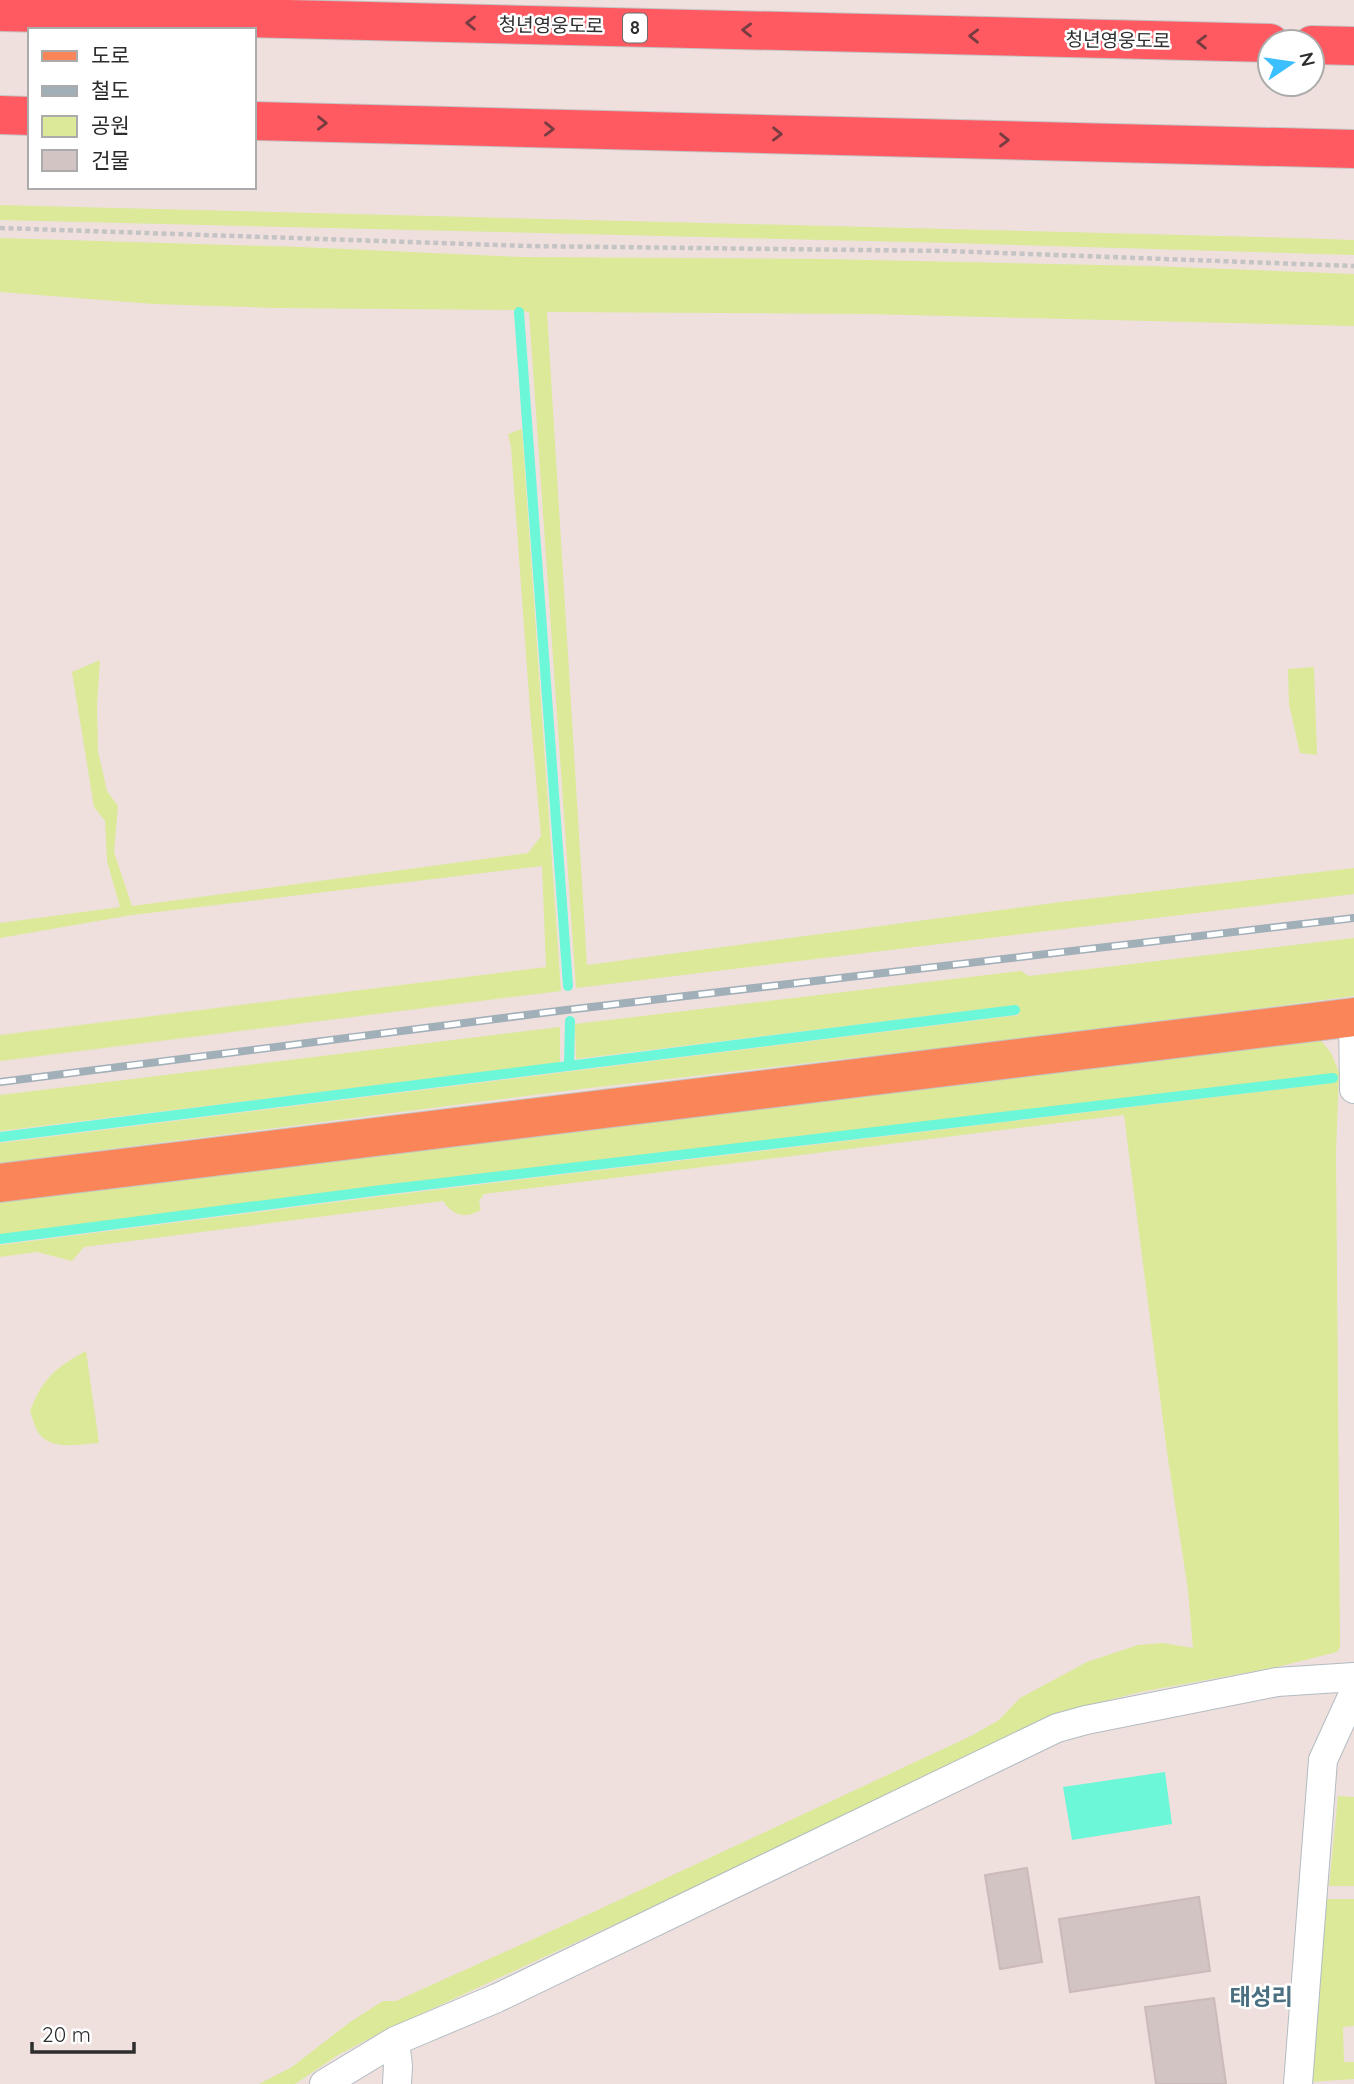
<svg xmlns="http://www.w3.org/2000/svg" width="1354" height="2084" font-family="Quicksand,'Noto Sans KR',sans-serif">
  <rect width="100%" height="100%" fill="#efe0de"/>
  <path fill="#dbe998" d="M0 205 1299 238 1354 240V255L950 243 0 220Z
    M0 238 301 247 521 257 825 259 1149 266 1354 274V326L865 314 547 312 587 965 1061 902 1354 868V894L576 988 529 312 513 310 276 308 154 304 0 292Z
    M522 429 561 991 0 1061V1035L546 967 542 866 132 915 0 938V923L120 907 107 861 105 821 94 807 72 672 100 660 97 706 98 751 107 791 118 806 114 852 132 906 528 853 541 836 531 723 511 447 508 434Z
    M1314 667 1317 755 1300 753 1289 704 1288 669Z
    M1354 938V996L1063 1034 581 1089 0 1163V1143L1019 1015 1018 1005 576 1059 575 1024 1021 971 1029 976Z
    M560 1027V1063L0 1131V1095Z
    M1319 1038 1331 1053 1339 1072 1336 1152 1340 1639V1647L1337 1652 1277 1667 1140 1692 1086 1706 380 2033 338 2055 295 2084H259L292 2067 350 2022 383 2001H396L589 1914 971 1736 999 1720 1020 1698 1087 1662 1138 1645 1163 1643 1193 1648 1188 1590 1167 1452 1124 1115 484 1194 479 1201 481 1210C465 1219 453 1216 443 1201L84 1247 72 1261 37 1252 0 1257V1245L383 1196 1324 1084 1327 1079 1325 1076 680 1152 0 1237V1202Z
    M86 1351 99 1443C82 1444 56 1450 42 1437 35 1431 33 1419 30 1411 43 1378 55 1368 86 1351Z
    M1338 1796 1354 1797V1886H1329Z
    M1327 1899H1354V2026L1343 2027 1344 2062H1354V2079L1309 2082Z"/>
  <path fill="#6bf7d8" d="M1165 1772 1172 1824 1072 1840 1063 1787Z"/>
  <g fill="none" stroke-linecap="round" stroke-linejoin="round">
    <path stroke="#6bf7d8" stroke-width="10" d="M519 312 568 986
      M569 1065 570 1021
      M0 1137 1015 1010
      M0 1239 382 1190 1333 1078"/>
  </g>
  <path fill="#d2c4c3" stroke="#cbbab7" stroke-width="2" d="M1027 1868 1042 1962 1000 1969 985 1875Z
    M1199 1897 1210 1971 1070 1992 1059 1919Z
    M1214 1998 1226 2084H1156L1145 2007Z"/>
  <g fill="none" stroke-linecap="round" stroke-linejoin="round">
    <g stroke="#b2bcc1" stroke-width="30">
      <path id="street" d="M1353 1017 1354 1089
        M395 2041 398 2066 397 2084
        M324 2084 395 2041 497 1998 1057 1728 1086 1720 1277 1682 1354 1677
        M1298 2084 1323 1760 1354 1692"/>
    </g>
    <g stroke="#c4c4c4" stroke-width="40">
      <path id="primary" d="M0 1183 1354 1017"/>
    </g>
    <g stroke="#c4c4c4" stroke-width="40">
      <path id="highway" d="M0 12 1270 43
        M1312 45 1354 46
        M0 115 30 116
        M254 121 1354 149"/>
    </g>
    <path stroke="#c4c4c4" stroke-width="4.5" stroke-dasharray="5 3.5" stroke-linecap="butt" d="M0 228 527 246 947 251 1354 266"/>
    <use href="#street" stroke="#fff" stroke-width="28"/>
    <use href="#primary" stroke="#fa8558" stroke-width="38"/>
    <use href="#highway" stroke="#ff5962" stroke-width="38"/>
    <g stroke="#a0afb8" stroke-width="8">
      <path id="rail" d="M0 1082 566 1010 1354 918"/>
    </g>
    <use href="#rail" stroke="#fff" stroke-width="5" stroke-dasharray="16" stroke-linecap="butt"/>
  </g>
  <defs><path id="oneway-chevron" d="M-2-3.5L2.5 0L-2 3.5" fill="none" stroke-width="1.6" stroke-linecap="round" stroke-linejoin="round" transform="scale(1.75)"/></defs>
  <g stroke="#763c40">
    <use href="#oneway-chevron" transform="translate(471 23) rotate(-179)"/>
    <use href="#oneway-chevron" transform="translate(747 30) rotate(-179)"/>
    <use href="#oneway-chevron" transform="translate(974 36) rotate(-179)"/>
    <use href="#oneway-chevron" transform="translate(1202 42) rotate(-179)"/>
    <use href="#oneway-chevron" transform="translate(322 123) rotate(1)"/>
    <use href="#oneway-chevron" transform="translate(549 129) rotate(1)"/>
    <use href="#oneway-chevron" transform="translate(777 134) rotate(1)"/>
    <use href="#oneway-chevron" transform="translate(1004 140) rotate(1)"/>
  </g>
  <g text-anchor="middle" stroke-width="5" stroke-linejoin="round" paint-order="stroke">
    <rect fill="#fff" stroke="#6c6c6c" stroke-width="2" x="623" y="13.5" width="24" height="29" rx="5"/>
    <g font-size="18" font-weight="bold" fill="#2d2d2d">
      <text x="635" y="34">8</text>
    </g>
    <g font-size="19" fill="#2d2d2d" stroke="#fff">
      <text transform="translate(551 25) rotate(1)" y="7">청년영웅도로</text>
      <text transform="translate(1118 40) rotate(1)" y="7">청년영웅도로</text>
    </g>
    <g font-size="23" font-weight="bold" fill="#496f81" stroke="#fff">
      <text x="1261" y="2005">태성리</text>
    </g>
  </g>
  <rect x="28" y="28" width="228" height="161" fill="#ffffff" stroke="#ababab" stroke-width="2"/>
  <rect x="42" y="51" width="35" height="10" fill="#fa8558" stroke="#ababab" stroke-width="2"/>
  <text x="91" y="63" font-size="21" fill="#2d2d2d">도로</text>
  <rect x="42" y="86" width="35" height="10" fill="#a0afb8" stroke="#ababab" stroke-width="2"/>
  <text x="91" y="98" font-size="21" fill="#2d2d2d">철도</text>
  <rect x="42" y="116" width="35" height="21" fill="#dbe998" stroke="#ababab" stroke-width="2"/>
  <text x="91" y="133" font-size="21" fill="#2d2d2d">공원</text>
  <rect x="42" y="150" width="35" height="21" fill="#d2c4c3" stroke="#ababab" stroke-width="2"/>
  <text x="91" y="168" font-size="21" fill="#2d2d2d">건물</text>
  <g transform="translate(1291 63) rotate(77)"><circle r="33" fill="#ffffff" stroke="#ababab" stroke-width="2"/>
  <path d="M0-5L12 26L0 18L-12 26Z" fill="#3bbfff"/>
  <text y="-10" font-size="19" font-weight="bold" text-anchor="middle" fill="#2d2d2d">N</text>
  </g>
  <path d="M32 2042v10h102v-10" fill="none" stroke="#2d2d2d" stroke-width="3.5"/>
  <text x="42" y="2042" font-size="21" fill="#2d2d2d" stroke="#ffffff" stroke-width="5" paint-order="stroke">20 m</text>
</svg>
